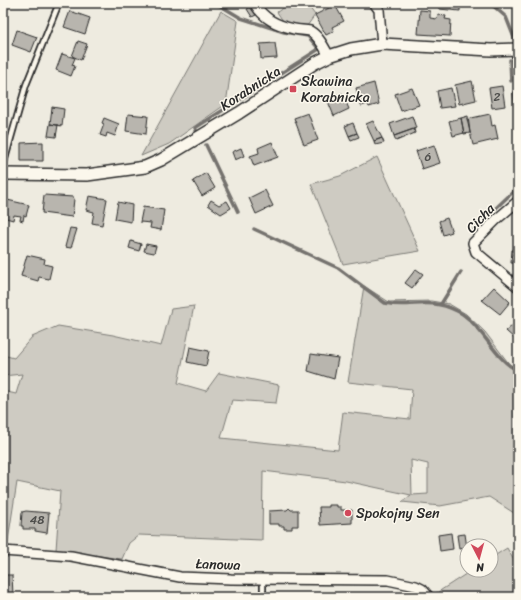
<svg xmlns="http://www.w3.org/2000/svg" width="521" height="600" font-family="Sriracha,sans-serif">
  <rect width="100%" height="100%" fill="#eeebe0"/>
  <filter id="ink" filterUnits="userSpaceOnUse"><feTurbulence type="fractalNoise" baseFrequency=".025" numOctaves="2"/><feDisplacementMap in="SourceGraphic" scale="8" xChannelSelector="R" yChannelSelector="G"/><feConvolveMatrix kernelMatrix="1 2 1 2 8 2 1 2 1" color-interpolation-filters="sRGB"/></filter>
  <g filter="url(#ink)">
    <path fill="#cecbc2" stroke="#7c7b76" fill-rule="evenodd" d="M291 3H306L315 15 307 26 283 21 277 12Z
      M221 11 238 21 226 104 169 144 141 156Z
      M377 157 420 251 343 264 311 184 340 176Z
      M364 286 389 302 431 301 449 304 466 314 485 332 510 365 518 367V512L514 513 489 497 440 506 402 502 411 495 346 481 263 471 262 540 139 535 129 543 122 559 56 550 60 491 17 482 7 547 3 540V391L16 394 22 374 3 376V355L14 358 32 337 58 326 113 335 161 346 171 309 194 306 178 383 206 391 219 373 279 385 276 403 232 400 221 438 338 450 343 412 410 419 412 389 348 382ZM411 460 428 464V494L412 495Z
      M507 548 518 568V597H436L435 594 472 570H491V558Z"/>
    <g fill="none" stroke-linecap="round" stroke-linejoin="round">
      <path stroke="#74726e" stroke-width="3.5" d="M490 3 506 17 515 40
        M510 60 511 81
        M514 93 516 109
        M196 130 195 128 319 49 308 36 284 32 241 18 216 3
        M206 145 238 212
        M254 229 338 268 385 303C412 309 427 296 457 311 481 322 496 363 518 370
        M474 229 518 187
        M441 304 461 272"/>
    </g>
    <path fill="#b8b5ae" stroke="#2b2b2b" d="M439 3H460V11L439 9Z
      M335 5 344 21 332 27 334 31 326 35 315 15Z
      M251 7 256 15 252 17 247 9Z
      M420 10 430 11V18L437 19 438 15 446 16 445 19 451 20 450 36 418 34Z
      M70 11 90 18 85 34 64 27Z
      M17 30 37 37 31 52 12 45Z
      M78 41 87 44 81 60 72 56Z
      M275 43 277 58 261 59 260 44Z
      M62 54 75 58 72 65 75 66 71 76 56 70Z
      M472 81 476 100 459 104 455 85Z
      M374 83 379 104 369 107 368 104 361 106 356 88Z
      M502 86 505 106 492 108 489 88Z
      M412 88 419 105 401 111 395 94Z
      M451 88 455 106 440 108 437 91Z
      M342 93 349 109 334 116 327 99Z
      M52 107 64 109 62 126 50 124Z
      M308 113 318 140 304 145 294 118Z
      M128 114 148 116 146 134 126 131Z
      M490 114 492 126 495 125 498 139 473 145 467 119Z
      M412 116 416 128 394 136 390 124Z
      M468 116 470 133 464 134 461 118Z
      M104 118 119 124 115 136 107 133 106 137 100 135 104 124 102 123Z
      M461 118 464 133 453 136 449 121Z
      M373 121 382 138 374 141 366 124Z
      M353 123 357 133 349 136 345 126Z
      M50 124 58 125 56 137 48 136Z
      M414 129 415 133 396 141 394 136Z
      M357 133 359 137 351 140 349 136Z
      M382 138 384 143 375 145 374 141Z
      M43 142V161H21V143Z
      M272 142 278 157 254 166 250 156 259 153 258 148Z
      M434 145 440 163 422 169 416 151Z
      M241 148 244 156 235 160 232 152Z
      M206 173 215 188 202 196 193 181Z
      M265 190 273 206 256 214 249 198Z
      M44 195 73 197 74 199 72 217 42 213Z
      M89 196 107 199 102 225 92 223 94 212 86 210Z
      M3 199 29 205 26 216 24 215 23 221 20 220 21 216 14 215 13 220 6 218 7 213 3 212Z
      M211 200 219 205 227 201 231 208 221 214 208 205Z
      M118 202 132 205 131 222 115 219Z
      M143 207 164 210 161 230 150 228 151 223 140 222Z
      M447 218 452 232 443 235 439 221Z
      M70 228 77 229 71 248 65 247Z
      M131 241 141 244 139 251 129 248Z
      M516 243H518V270H514V263H511L512 250H515Z
      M146 244 156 246 154 253 144 251Z
      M27 255 45 259 44 264 52 266 49 279 39 277 38 281 21 276Z
      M416 269 423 274 412 288 405 283Z
      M494 287 510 302 500 314 482 300Z
      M518 321V337L516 340 506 331Z
      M190 347 209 351 206 366 187 362Z
      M311 354 338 358 334 379 308 371Z
      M329 505H337V507H341V510H352V523L320 525 319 507H329Z
      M289 508 291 510H298V526H292V529H284V526H279V524H269V511L287 510Z
      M26 511 49 513 47 533 35 531V529H23V526H21L22 512Z
      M451 533 453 549 440 551 438 535Z
      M465 534 467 548 459 549 457 535Z
      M3 575H12L13 595 3 596Z"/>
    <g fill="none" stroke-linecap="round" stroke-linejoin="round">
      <g stroke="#2b2b2b" stroke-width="8">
        <path id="service" d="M3 166 26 85 59 3
          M263 597V579"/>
      </g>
      <g stroke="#2b2b2b" stroke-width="12">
        <path id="minor" d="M254 3C264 19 276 25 294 29 299 30 305 30 310 31 319 36 324 47 329 56
          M374 3 379 10 382 44
          M516 49 518 64
          M518 201 497 219 473 243 476 252 518 287
          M3 551 71 556 180 577 231 579 388 580 416 586 422 589 429 597"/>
      </g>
      <g stroke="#2b2b2b" stroke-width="14">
        <path id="tertiary" d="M3 174 87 175 145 167 161 160 239 113 315 63 329 56 351 49 382 44 491 50 518 49"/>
      </g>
      <use href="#service" stroke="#fbf7ec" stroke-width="4.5"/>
      <use href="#minor" stroke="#fbf7ec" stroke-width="9"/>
      <use href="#tertiary" stroke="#fbf7ec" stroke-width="11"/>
    </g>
  </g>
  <g fill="#d1495b" stroke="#fbf7ec" stroke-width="1.5">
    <rect x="289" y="85" width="8" height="8" rx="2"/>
    <circle cx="348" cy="513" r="4"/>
  </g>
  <g text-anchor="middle" stroke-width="3" stroke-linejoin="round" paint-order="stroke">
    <g font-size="12" fill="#4e4e4c">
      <text x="497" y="101">2</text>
      <text x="428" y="161">6</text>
      <text x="37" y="524">48</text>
    </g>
    <g font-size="14" fill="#2b2b2b" stroke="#fbf7ec" text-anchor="start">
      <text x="301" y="86">Skawina<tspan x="301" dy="16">Korabnicka</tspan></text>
      <text x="356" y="518">Spokojny Sen</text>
    </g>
    <g font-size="14" fill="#2b2b2b" stroke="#fbf7ec">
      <text transform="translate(250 88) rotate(-33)" y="5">Korabnicka</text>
      <text transform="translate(480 218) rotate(-46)" y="5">Cicha</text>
      <text transform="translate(218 564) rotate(2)" y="5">Łanowa</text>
    </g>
  </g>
  <rect width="521" height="600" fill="none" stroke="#fbf7ec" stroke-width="16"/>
  <rect x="8" y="8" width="505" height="584" fill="none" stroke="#2b2b2b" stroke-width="1.5" filter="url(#ink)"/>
  <g transform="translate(479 558) rotate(174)"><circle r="19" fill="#fbf7ec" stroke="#a8a59f"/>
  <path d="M0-3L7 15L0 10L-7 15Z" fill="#d1495b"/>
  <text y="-6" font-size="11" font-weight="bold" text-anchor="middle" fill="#2b2b2b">N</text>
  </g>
</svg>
